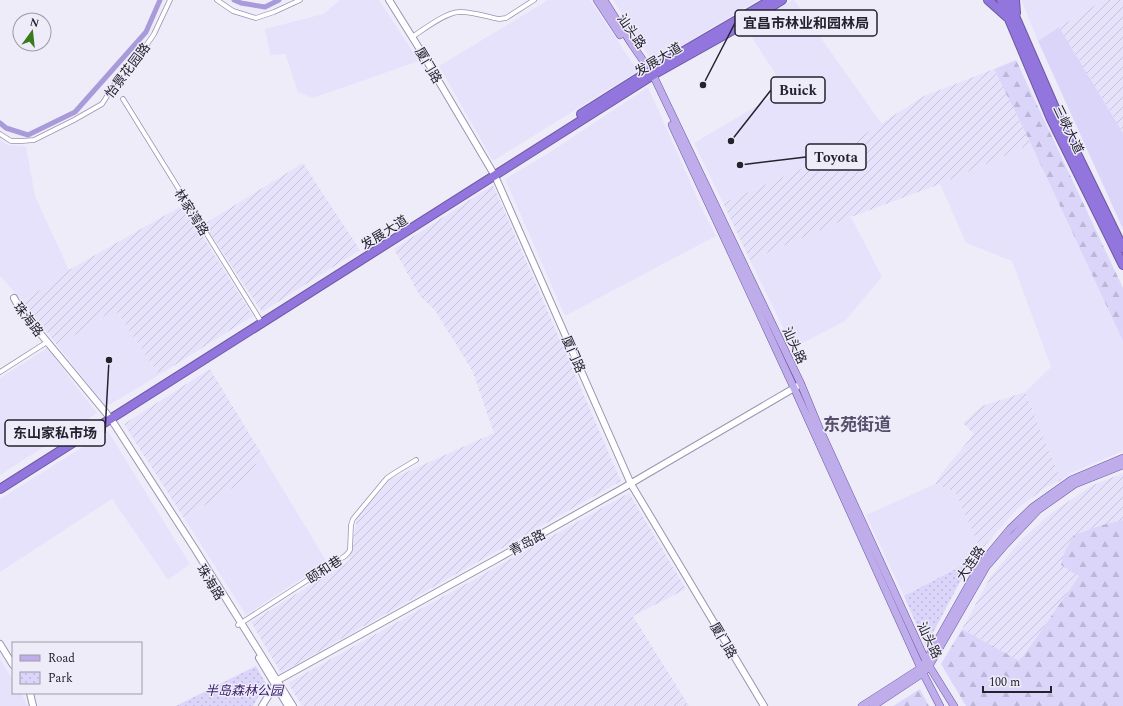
<svg xmlns="http://www.w3.org/2000/svg" width="1123" height="706" font-family="Spectral,'Noto Sans SC',serif">
  <defs>
    <pattern id="industrial-furrows" width="10" height="10" patternUnits="userSpaceOnUse"><rect width="10" height="10" fill="#e7e2fb"/><path d="M-1 1l2-2M0 10L10 0M9 11l2-2" fill="none" stroke="#c6c2d7"/></pattern>
    <pattern id="forest-firs" width="22" height="20" patternUnits="userSpaceOnUse"><rect width="22" height="20" fill="#dcd5fa"/><path d="M5 1l3.5 6h-7zM16 11l3.5 6h-7z" fill="#bdb7d7"/></pattern>
    <pattern id="park-dots" width="8" height="8" patternUnits="userSpaceOnUse"><rect width="8" height="8" fill="#dcd5fa"/><path d="M2 2h.1M6 6h.1" fill="none" stroke="#bdb7d7" stroke-width="1.8" stroke-linecap="round"/></pattern>
  </defs>
  <rect width="100%" height="100%" fill="#efecfa"/>
  <path fill="#e7e2fb" d="M340 0H379L419 61 313 98 298 92 285 54 270 55 265 29 323 14Z
    M548 0H590L638 71 493 161 439 66Z
    M613 0H758L653 63Z
    M792 0H794L882 124 829 157 723 203 694 143 785 89 746 28Z
    M1022 0H1104L1059 27 1038 41 1022 2Z
    M648 87 704 213 716 236 565 316 505 179 547 154Z
    M0 140 8 145 26 146 35 196 69 270 23 302 0 276Z
    M1031 144 1123 341V451L1071 473 1061 480 1025 392 1051 367 1012 261 966 243 940 184Z
    M851 217 882 277 845 321 793 348 750 260Z
    M115 309 159 375 106 407 58 346Z
    M47 348 97 413 0 475V378Z
    M108 431 190 564 168 580 112 499 0 572V499Z
    M261 453 327 562 246 615 184 518 250 477Z
    M935 484 955 492 981 550 971 561 904 596 866 515Z
    M0 659 13 680V693H21L28 706H0Z"/>
  <path fill="url(#industrial-furrows)" d="M1104 0H1123V133L1059 27Z
    M994 69 1031 144 940 184 851 217 750 260 723 203 829 157 924 96Z
    M303 163 360 250 262 312 204 224Z
    M493 185 621 481 281 673 251 622 349 561 357 518 391 479 494 433 472 370 434 309 420 296 394 249Z
    M183 205 253 316 159 375 115 309 58 346 23 302 69 270Z
    M210 369 261 453 250 477 184 518 124 424Z
    M1025 392 1061 480 1045 488 1018 508 981 550 955 492 935 484 944 470 974 434 963 423 982 406Z
    M1123 473V520L1102 525 1074 535 1079 576 1020 661 962 629 991 576 1022 539 1050 514 1091 486Z
    M629 493 686 589 633 616 689 706H302L288 683Z"/>
  <path fill="#dcd5fa" d="M1059 27 1123 133V229L1038 41Z"/>
  <path fill="url(#forest-firs)" d="M1016 60 1123 288V341L1031 144 994 69Z
    M1123 520V706H966L941 664 962 629 1020 661 1079 576 1061 565 1065 551 1074 535 1102 525Z
    M920 689 929 706H893Z"/>
  <path fill="url(#park-dots)" d="M971 561 926 646 904 596Z
    M256 666 266 684 253 706H176Z"/>
  <g fill="none" stroke-linecap="round" stroke-linejoin="round">
    <path stroke="#a99ada" stroke-width="5" d="M234 0 241 3 265 7 279 0
      M0 123 6 128 28 135 75 112 146 32 160 0"/>
    <g stroke="#9a93b2" stroke-width="5.5">
      <path id="street" d="M217 0 233 11 256 18 274 12 300 0
        M412 37C423 30 446 12 459 12 470 11 488 17 499 19L506 18 534 0
        M123 99 262 323
        M0 134 11 141H22L34 140 74 120 102 104 126 66 143 50 154 34 170 0
        M0 372 47 342
        M238 625 345 556 348 553 350 550 351 525 353 519 387 478 396 472 416 460"/>
    </g>
    <g stroke="#9a93b2" stroke-width="8">
      <path id="secondary" d="M389 0 419 48 495 176 631 484 764 706
        M14 298 20 309 111 419 195 549 293 706
        M0 644 13 665
        M259 658 288 706
        M30 693 33 706
        M262 706 278 680 495 560 623 488 801 384"/>
    </g>
    <g stroke="#6c58a0" stroke-width="8">
      <path id="primary" d="M597 0 620 35
        M604 0 631 43 653 75 801 384 820 430 926 661 954 706
        M672 125 794 388 923 673 940 706
        M862 706 921 668 926 661 980 565 1010 529 1033 507 1071 480 1123 458
        M873 706 923 673 929 666 986 567 1006 544 1038 510 1075 484 1123 465"/>
    </g>
    <g stroke="#6c58a0" stroke-width="10">
      <path id="highway" d="M988 0 1007 17
        M1001 0 1051 119 1123 265
        M1008 0 1059 117 1123 248
        M1015 0 1016 13
        M581 114 646 73 771 0
        M0 489 653 75 735 29 782 0"/>
    </g>
    <use href="#street" stroke="#fff" stroke-width="4"/>
    <use href="#secondary" stroke="#fff" stroke-width="6"/>
    <use href="#primary" stroke="#beaceb" stroke-width="7"/>
    <use href="#highway" stroke="#9275dd" stroke-width="8"/>
  </g>
  <g text-anchor="middle" stroke-width="3" stroke-linejoin="round" paint-order="stroke">
    <g font-size="13" fill="#25222e" stroke="#efecfa">
      <text transform="translate(632 31) rotate(55)" y="5">汕头路</text>
      <text transform="translate(658 59) rotate(-31)" y="5">发展大道</text>
      <text transform="translate(429 65) rotate(59)" y="5">厦门路</text>
      <text transform="translate(127 70) rotate(-53)" y="5">怡景花园路</text>
      <text transform="translate(1069 129) rotate(64)" y="5">三峡大道</text>
      <text transform="translate(192 212) rotate(58)" y="5">林家湾路</text>
      <text transform="translate(384 232) rotate(-32)" y="5">发展大道</text>
      <text transform="translate(29 319) rotate(52)" y="5">珠海路</text>
      <text transform="translate(795 345) rotate(65)" y="5">汕头路</text>
      <text transform="translate(574 354) rotate(66)" y="5">厦门路</text>
      <text transform="translate(527 542) rotate(-29)" y="5">青岛路</text>
      <text transform="translate(970 563) rotate(-56)" y="5">大连路</text>
      <text transform="translate(324 569) rotate(-33)" y="5">颐和巷</text>
      <text transform="translate(211 582) rotate(58)" y="5">珠海路</text>
      <text transform="translate(724 640) rotate(59)" y="5">厦门路</text>
      <text transform="translate(930 640) rotate(64)" y="5">汕头路</text>
    </g>
    <g font-size="13" font-style="italic" fill="#3c226c" stroke="#efecfa">
      <text x="244" y="695">半岛森林公园</text>
    </g>
    <g font-size="17" font-weight="bold" fill="#554f6b" stroke="#efecfa">
      <text x="857" y="430">东苑街道</text>
    </g>
  </g>
  <path fill="none" stroke="#25222e" stroke-width="1.5" d="M703 85L735 23M731 141L771 90M740 165L806 157M109 360L105 433"/>
  <g fill="#25222e" stroke="#efecfa" stroke-width="1.5">
    <circle cx="703" cy="85" r="4"/>
    <circle cx="731" cy="141" r="4"/>
    <circle cx="740" cy="165" r="4"/>
    <circle cx="109" cy="360" r="4"/>
  </g>
  <g fill="#efecfa" stroke="#25222e" stroke-width="1.5">
    <rect x="735" y="10" width="142" height="26" rx="4"/>
    <rect x="771" y="77" width="54" height="26" rx="4"/>
    <rect x="806" y="144" width="60" height="26" rx="4"/>
    <rect x="5" y="420" width="100" height="26" rx="4"/>
  </g>
  <g font-size="14" text-anchor="middle" font-weight="bold" fill="#25222e">
    <text x="806" y="28">宜昌市林业和园林局</text>
    <text x="798" y="95">Buick</text>
    <text x="836" y="162">Toyota</text>
    <text x="55" y="438">东山家私市场</text>
  </g>
  <rect x="12" y="642" width="130" height="52" fill="#efecfa" stroke="#9e9ba8"/>
  <rect x="20" y="655" width="20" height="6" fill="#beaceb" stroke="#9e9ba8"/>
  <text x="48" y="662" font-size="12" fill="#25222e">Road</text>
  <rect x="20" y="672" width="20" height="12" fill="url(#park-dots)" stroke="#9e9ba8"/>
  <text x="48" y="682" font-size="12" fill="#25222e">Park</text>
  <g transform="translate(32 32) rotate(15)"><circle r="19" fill="#efecfa" stroke="#9e9ba8"/>
  <path d="M0-3L7 15L0 10L-7 15Z" fill="#397a19"/>
  <text y="-6" font-size="11" font-weight="bold" text-anchor="middle" fill="#25222e">N</text>
  </g>
  <path d="M983 686v6h68v-6" fill="none" stroke="#25222e" stroke-width="2"/>
  <text x="989" y="686" font-size="12" fill="#25222e" stroke="#efecfa" stroke-width="3" paint-order="stroke">100 m</text>
</svg>
